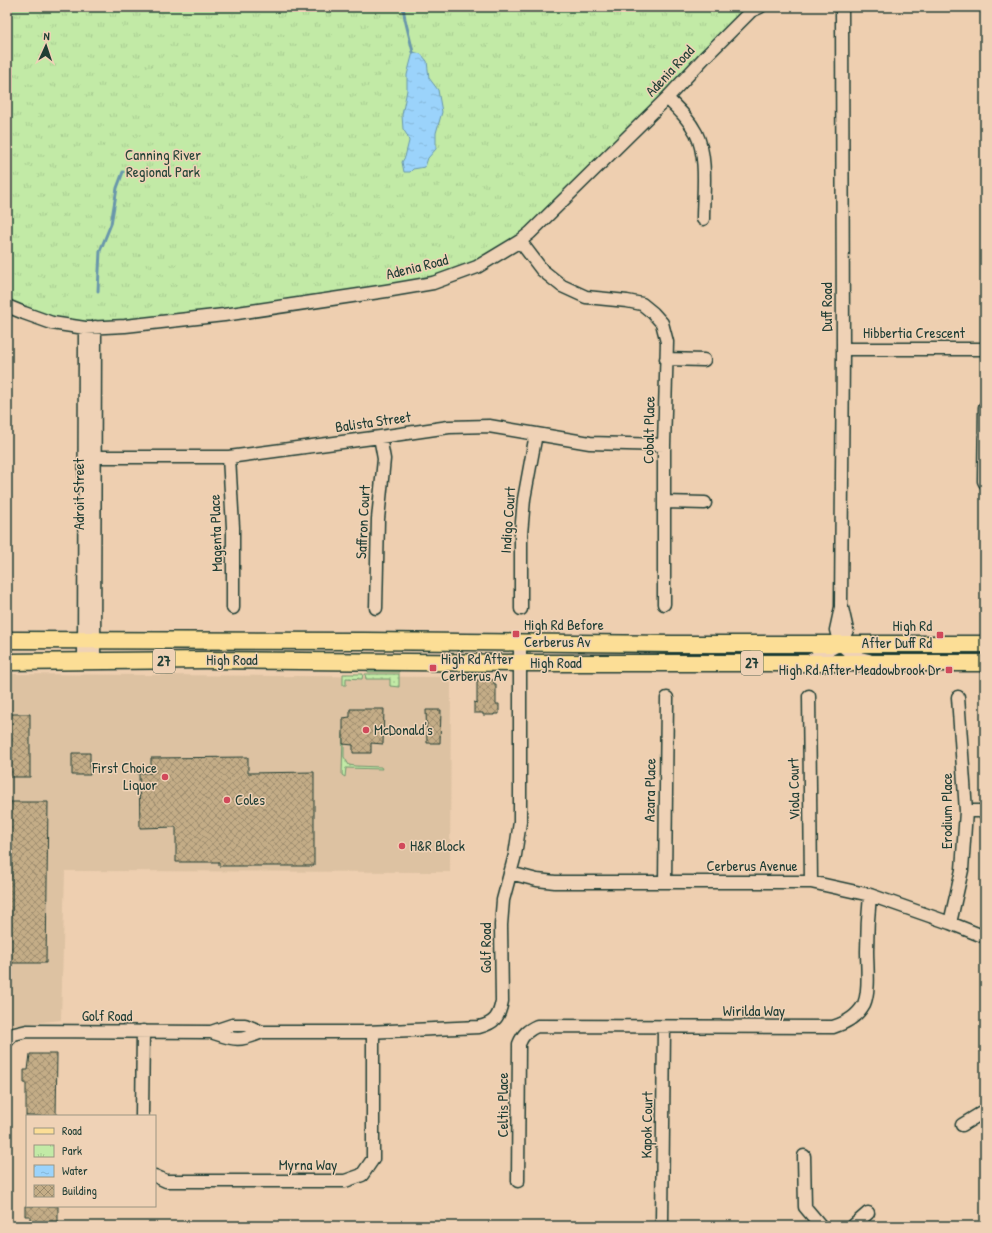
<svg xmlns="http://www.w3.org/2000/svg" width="992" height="1233" font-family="'Patrick Hand',sans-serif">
  <defs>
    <pattern id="grass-dots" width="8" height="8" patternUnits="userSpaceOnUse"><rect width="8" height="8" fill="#c2eaa6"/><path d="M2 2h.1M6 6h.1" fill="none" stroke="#a6ca90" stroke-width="1.8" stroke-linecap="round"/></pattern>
    <pattern id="park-tufts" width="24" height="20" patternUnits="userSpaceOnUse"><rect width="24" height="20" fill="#c2eaa6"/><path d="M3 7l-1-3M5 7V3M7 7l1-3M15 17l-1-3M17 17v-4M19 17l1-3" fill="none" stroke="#a6ca90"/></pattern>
    <pattern id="water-ripples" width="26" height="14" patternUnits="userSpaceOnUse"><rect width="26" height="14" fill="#9bd3fb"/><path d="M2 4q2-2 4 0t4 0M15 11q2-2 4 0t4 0" fill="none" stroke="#85b6d8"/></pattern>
    <pattern id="building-cross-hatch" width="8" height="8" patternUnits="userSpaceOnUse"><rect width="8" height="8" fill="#c4ad87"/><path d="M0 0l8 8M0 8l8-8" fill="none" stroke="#9f8e6f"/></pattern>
  </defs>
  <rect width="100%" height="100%" fill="#eecfb0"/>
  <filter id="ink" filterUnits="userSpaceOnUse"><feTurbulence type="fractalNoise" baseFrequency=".025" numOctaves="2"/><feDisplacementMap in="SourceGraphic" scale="8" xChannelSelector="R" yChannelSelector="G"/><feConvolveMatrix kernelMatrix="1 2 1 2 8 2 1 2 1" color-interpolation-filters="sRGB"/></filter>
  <g filter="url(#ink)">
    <path fill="#ddc2a2" d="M7 674 451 677 450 872 65 871 61 1020 7 1026Z"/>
    <path fill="url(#grass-dots)" stroke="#70946d" d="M367 667 399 668V672H368Z
      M343 674H363L362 679 346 678V685H343Z
      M365 674H399V687L390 686V679H366Z
      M343 733H344V757L349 765 355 766 381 767 382 769 346 768 345 777 342 775Z"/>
    <path fill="url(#park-tufts)" stroke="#70946d" d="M7 7H755L533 229 484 264 426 285 106 329 64 325 7 307Z"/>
    <path fill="url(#water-ripples)" stroke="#6997ab" d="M413 52 421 54 427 61 429 78 438 90 442 112 436 133V149L428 158 425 167 413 169 410 172H404L402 162 405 157 409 141 407 135 403 129 402 115 407 90V75Z"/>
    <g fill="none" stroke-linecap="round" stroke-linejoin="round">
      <path stroke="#6997ab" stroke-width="3" d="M403 7 405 19 413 52
        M98 291 100 251 111 224 117 188 123 172"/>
    </g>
    <path fill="url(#building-cross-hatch)" stroke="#1f3d34" d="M477 680H494V684H496V704H499V714H494V715H483V713H474V702L477 703Z
      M350 709H384L383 744 371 743V753H353V745L343 744V718L350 717Z
      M426 710H441L440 743H427Z
      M7 714H30V777H7Z
      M72 753H90V775H72Z
      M248 757V773L314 772V866H219V862H176V827L140 828 139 773H151V758Z
      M7 802H48L46 963H7Z
      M30 1054H57L56 1116H26V1083H24V1070H28Z
      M25 1206H58V1223H39V1225L30 1226V1216H25Z"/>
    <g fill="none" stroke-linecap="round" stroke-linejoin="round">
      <g stroke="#1f3d34" stroke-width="15">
        <path id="minor" d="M842 7 843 349 841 607 836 630 840 644 847 650 860 658 869 660
          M667 98C678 109 689 119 696 133 708 157 703 193 703 219
          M520 241 542 270 562 286 586 297 627 301 642 304 653 313 662 323 667 342 664 445V604
          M7 306 24 313 52 323 85 328 125 326 224 315 386 291 433 283 477 267 520 241 530 233 667 98 705 57 751 11 760 7
          M843 349H985
          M666 359 704 360
          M985 407 984 481 985 483
          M85 457H229L380 437 449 427 489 426 590 443 664 445
          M229 457 233 527V608
          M665 502 705 503
          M376 608 378 519 384 459 380 437
          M521 609V534L524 499 536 434
          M84 661 85 328
          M94 661 95 327
          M807 662 840 644 847 630 842 608
          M809 696 811 882
          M966 811H985
          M510 873 537 880 555 882H811L870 895 950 923 985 937
          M665 882 667 698
          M950 923 962 870 966 811 958 697
          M211 1032 232 1025H245L262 1032H367L479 1027C495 1023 499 1017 502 1001L501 925 503 900 515 855 520 822V643
          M7 1041 14 1034 27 1031 211 1032C235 1040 238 1042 262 1032
          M142 1116 143 1031
          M962 1125 985 1111
          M804 1156 805 1207 821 1226
          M155 1176 166 1181H345L362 1175 373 1159V1032
          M518 1181 519 1044C523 1034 528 1030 537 1026L833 1027C846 1023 857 1017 864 1004 870 991 867 966 867 951 867 933 868 914 870 895
          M662 1222 664 1027
          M853 1226 868 1213"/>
      </g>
      <g stroke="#1f3d34" stroke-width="19">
        <path id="major" d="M7 640 365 641 672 644H985
          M7 662 205 660 520 663H985"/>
      </g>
      <use href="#minor" stroke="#efd2b6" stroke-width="12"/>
      <use href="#major" stroke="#fcde96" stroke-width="16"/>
    </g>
  </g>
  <g fill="#d1495b" stroke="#efd2b6" stroke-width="1.5">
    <rect x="512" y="630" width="8" height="8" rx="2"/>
    <rect x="936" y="631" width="8" height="8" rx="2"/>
    <rect x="429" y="664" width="8" height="8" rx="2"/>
    <rect x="945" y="666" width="8" height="8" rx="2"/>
    <circle cx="366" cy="730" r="4"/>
    <circle cx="165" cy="777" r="4"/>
    <circle cx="227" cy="800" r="4"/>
    <circle cx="402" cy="846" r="4"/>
  </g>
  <g text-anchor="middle" stroke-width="3" stroke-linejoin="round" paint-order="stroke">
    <g fill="#efd2b6" stroke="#5d6a5b" stroke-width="1">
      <rect x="153" y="649" width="22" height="24" rx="3"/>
      <rect x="741" y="651" width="22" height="24" rx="3"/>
    </g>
    <g font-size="14" font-weight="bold" fill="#1f3d34">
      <text x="164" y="666">27</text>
      <text x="752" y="668">27</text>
    </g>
    <g font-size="15" fill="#1f3d34" stroke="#efd2b6">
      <text transform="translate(670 71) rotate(-47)" y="5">Adenia Road</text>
      <text transform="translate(417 267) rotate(-14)" y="5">Adenia Road</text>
      <text transform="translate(827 307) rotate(-90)" y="5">Duff Road</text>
      <text x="914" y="338">Hibbertia Crescent</text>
      <text transform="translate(373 422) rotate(-8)" y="5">Balista Street</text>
      <text transform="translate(649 430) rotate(-89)" y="5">Cobalt Place</text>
      <text transform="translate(79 494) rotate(-90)" y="5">Adroit Street</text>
      <text transform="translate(508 520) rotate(-86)" y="5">Indigo Court</text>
      <text transform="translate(363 522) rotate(-87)" y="5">Saffron Court</text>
      <text transform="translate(216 533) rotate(-92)" y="5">Magenta Place</text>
      <text x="232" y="665">High Road</text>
      <text x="556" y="668">High Road</text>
      <text transform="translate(794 789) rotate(-91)" y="5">Viola Court</text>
      <text transform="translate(650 790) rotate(-89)" y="5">Azara Place</text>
      <text transform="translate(947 811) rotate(-90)" y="5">Erodium Place</text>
      <text x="752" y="871">Cerberus Avenue</text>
      <text transform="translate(486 948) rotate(-90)" y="5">Golf Road</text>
      <text x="754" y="1016">Wirilda Way</text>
      <text x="107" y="1021">Golf Road</text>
      <text transform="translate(503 1105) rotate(-90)" y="5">Celtis Place</text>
      <text transform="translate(647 1125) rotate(-89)" y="5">Kapok Court</text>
      <text x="308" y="1170">Myrna Way</text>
    </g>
    <g font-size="15" fill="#27463a" stroke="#efd2b6">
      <text x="163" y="160">Canning River<tspan x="163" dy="17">Regional Park</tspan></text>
    </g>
    <g font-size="15" fill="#1f3d34" stroke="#efd2b6" text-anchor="start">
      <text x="524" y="630">High Rd Before<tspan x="524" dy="17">Cerberus Av</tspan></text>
      <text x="932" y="631" text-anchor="end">High Rd<tspan x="932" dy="17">After Duff Rd</tspan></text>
      <text x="441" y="664">High Rd After<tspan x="441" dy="17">Cerberus Av</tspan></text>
      <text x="941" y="675" text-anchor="end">High Rd After Meadowbrook Dr</text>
      <text x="374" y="735">McDonald's</text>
      <text x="157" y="773" text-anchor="end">First Choice<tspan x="157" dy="17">Liquor</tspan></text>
      <text x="235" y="805">Coles</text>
      <text x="410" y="851">H&amp;R Block</text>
    </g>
  </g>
  <rect width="992" height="1233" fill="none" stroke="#efd2b6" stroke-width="24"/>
  <rect x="12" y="12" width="968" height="1209" fill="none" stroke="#1f3d34" stroke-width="1.5" filter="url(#ink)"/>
  <rect x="26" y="1115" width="130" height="92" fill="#efd2b6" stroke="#9c9682"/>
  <rect x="34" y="1128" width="20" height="6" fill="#fcde96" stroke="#9c9682"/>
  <text x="62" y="1135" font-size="12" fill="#1f3d34">Road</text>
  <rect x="34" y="1145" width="20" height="12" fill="url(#park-tufts)" stroke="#9c9682"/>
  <text x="62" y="1155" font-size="12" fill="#1f3d34">Park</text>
  <rect x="34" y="1165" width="20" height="12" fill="url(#water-ripples)" stroke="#9c9682"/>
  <text x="62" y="1175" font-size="12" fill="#1f3d34">Water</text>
  <rect x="34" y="1185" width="20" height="12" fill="url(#building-cross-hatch)" stroke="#9c9682"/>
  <text x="62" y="1195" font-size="12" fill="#1f3d34">Building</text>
  <g transform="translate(46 46) rotate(3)" stroke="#efd2b6" stroke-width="3" paint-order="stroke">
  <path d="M0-3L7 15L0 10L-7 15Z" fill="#1f3d34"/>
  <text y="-6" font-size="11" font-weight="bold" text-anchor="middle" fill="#1f3d34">N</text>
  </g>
</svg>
